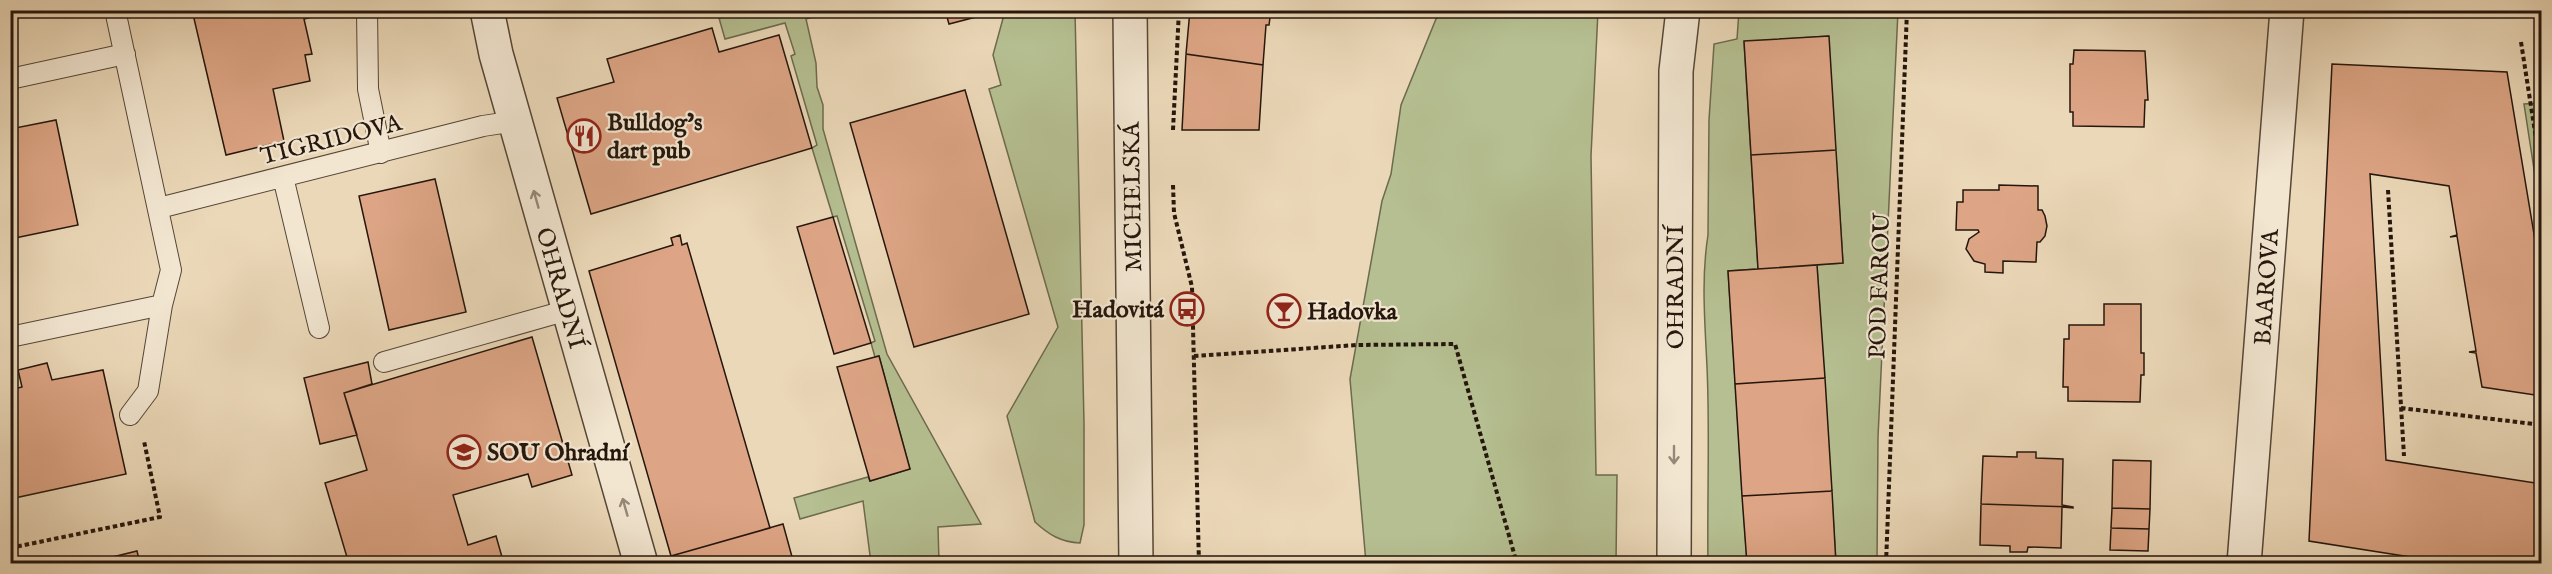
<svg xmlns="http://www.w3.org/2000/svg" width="2552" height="574" font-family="'IM FELL English',serif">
  <rect width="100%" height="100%" fill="#ebd8b8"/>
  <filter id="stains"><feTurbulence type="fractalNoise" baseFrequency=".00333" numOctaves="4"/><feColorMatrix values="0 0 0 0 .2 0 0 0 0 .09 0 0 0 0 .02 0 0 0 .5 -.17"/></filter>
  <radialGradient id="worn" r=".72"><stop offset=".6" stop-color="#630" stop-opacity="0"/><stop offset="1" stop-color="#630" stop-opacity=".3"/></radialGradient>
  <path fill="#b5bf91" stroke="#6d6a4e" stroke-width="1.5" d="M747 11H832L806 19 816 63 817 87 823 105V129L887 354 981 524 938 527 939 563H871L863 501 800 519 794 498 868 477 870 481 910 469 879 356 875 357 871 343 875 341 837 216 833 217 812 148 817 145 791 56 795 54 785 23 725 39 719 18Z
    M1005 11H1075L1084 423V525L1080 543C1061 542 1049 535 1035 522L1007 416 1058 327 989 89 1001 85 993 55Z
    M1445 11H1598L1591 156 1596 475H1617L1616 563H1366L1350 379 1382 201 1391 174 1401 105 1436 19Z
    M1739 11H1898L1878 437 1877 563H1836L1817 265 1843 263 1828 36 1744 42 1758 269 1728 271 1747 563 1708 564C1707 498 1710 432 1707 367 1705 323 1701 279 1708 235L1709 120 1714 44 1737 39Z
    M2541 103H2542L2541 215 2524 104Z"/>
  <path fill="#dda585" stroke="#25160c" stroke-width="1.5" d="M192 10H312L313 17 304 19 312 54 305 55 310 81 273 89 284 141 226 155Z
    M945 10H1003L949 24Z
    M1190 10H1271L1269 25H1266L1263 65 1186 54Z
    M712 28 719 52 779 35 812 148 591 214 557 98 614 82 607 59Z
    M1829 36 1836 150 1751 155 1744 41Z
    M2074 50 2145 51 2148 100H2145L2144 127 2073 126V112H2070V64H2073Z
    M1186 54 1263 65 1259 130H1182Z
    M2332 64 2507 72 2542 282V396L2482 387 2476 353 2469 352 2476 351 2457 236 2450 237 2457 235 2449 186 2370 174 2386 460 2542 484V564H2455L2309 541Z
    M965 90 1029 314 914 347 850 123Z
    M56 120 78 225 10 239V129Z
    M1836 150 1843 263 1758 269 1751 155Z
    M435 179 466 312 389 330 359 196Z
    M1999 185 2038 186V210H2042L2045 216 2047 226 2045 236 2040 242H2037L2036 262 2003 261V273L1985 272V264L1974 261 1966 249 1969 239 1979 232 1978 230H1956L1957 202H1963V190H1999Z
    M833 217 871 343 834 354 797 227Z
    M680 235 682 245 687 243 770 528 671 556 589 271 673 245 671 238Z
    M1817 265 1825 378 1735 384 1728 271Z
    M2104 304H2141V353H2144V375H2141L2140 402 2068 401V387H2063L2064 339H2069V325H2104Z
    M532 337 572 475 532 487 528 474 453 495 468 545 496 536 504 564H349L325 483 367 470 344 393Z
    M879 356 910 469 870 481 837 367Z
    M368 362 372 384 344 393 357 435 320 444 304 378Z
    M47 363 52 380 103 370 126 474 10 499V390L22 387 18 370Z
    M1825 378 1832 491 1742 496 1735 384Z
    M2017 452H2036V458L2063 459 2062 505 2073 507 1981 504 1983 456 2017 457Z
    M2113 460 2151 461 2150 509 2112 508Z
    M1832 491 1836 564H1747L1742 496Z
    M1981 504 2073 507V508L2062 507 2061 548 2028 547 2027 552H2010V546L1980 545Z
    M2112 508 2150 509 2149 529 2111 528Z
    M783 524 794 564H674L671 556Z
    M2111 528 2149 529 2148 551 2110 550Z
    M137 551 140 564H84Z"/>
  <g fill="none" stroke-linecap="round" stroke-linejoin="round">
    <g stroke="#564637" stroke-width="22">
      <path id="service" d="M367 10 368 89 381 153
        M10 79 125 54
        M283 177 319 328
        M159 208 483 126 515 121
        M10 337 162 305 171 270 115 10
        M384 362 568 310
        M130 415 148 391 162 305"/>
    </g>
    <g stroke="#564637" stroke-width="36">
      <path id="minor" d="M487 10 496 54 641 564
        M1674 564 1676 71 1683 10
        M2244 564 2287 10"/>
    </g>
    <g stroke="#564637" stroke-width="36">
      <path id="tertiary" d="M1130 10 1136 564"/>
    </g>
    <path stroke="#25160c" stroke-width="4" stroke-dasharray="4.5 3" stroke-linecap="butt" d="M2521 42 2542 177
      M1173 130 1179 10
      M1173 185 1174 213 1192 287 1199 564
      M2388 190 2404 456
      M1194 356 1357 345 1455 344 1517 564
      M2401 408 2542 425
      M10 548 160 517 144 441
      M1886 564 1907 10"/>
    <use href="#service" stroke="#f2e6d1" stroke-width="20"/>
    <use href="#minor" stroke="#f2e6d1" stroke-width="33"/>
    <use href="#tertiary" stroke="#f2e6d1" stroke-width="33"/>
  </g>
  <defs><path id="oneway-shaft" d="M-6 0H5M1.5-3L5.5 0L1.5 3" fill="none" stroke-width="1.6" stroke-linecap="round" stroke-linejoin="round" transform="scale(1.5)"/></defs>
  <g stroke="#968878">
    <use href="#oneway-shaft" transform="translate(536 199) rotate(-106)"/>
    <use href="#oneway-shaft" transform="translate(1674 455) rotate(90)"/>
    <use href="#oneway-shaft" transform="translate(625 507) rotate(-106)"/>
  </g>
  <defs>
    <g id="restaurant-ring" transform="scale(1.725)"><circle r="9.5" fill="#f2e6d1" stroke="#8f2418" stroke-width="1.5"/><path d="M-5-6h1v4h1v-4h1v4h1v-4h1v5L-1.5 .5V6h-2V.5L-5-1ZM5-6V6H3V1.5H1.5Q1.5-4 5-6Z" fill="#8f2418"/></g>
    <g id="bus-ring" transform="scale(1.725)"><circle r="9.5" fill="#f2e6d1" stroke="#8f2418" stroke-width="1.5"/><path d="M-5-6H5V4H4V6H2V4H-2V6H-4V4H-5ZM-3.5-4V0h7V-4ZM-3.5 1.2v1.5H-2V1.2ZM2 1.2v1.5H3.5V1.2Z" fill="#8f2418"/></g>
    <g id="bar-ring" transform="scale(1.725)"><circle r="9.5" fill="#f2e6d1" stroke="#8f2418" stroke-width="1.5"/><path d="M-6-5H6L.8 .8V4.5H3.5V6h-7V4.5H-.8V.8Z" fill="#8f2418"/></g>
    <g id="school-ring" transform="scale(1.725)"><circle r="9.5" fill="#f2e6d1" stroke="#8f2418" stroke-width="1.5"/><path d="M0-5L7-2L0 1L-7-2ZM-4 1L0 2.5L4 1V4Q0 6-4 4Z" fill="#8f2418"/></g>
  </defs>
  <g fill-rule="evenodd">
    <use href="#restaurant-ring" x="584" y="136"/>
    <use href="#bus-ring" x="1187" y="309"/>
    <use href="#bar-ring" x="1284" y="311"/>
    <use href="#school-ring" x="464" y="452"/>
  </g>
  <g text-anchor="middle" stroke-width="4.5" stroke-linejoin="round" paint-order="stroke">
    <g font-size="24" font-weight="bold" fill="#25160c" stroke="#f2e6d1" text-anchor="start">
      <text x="607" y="130">Bulldog’s<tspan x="607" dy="28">dart pub</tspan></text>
      <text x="1164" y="317" text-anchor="end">Hadovitá</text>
      <text x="1307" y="319">Hadovka</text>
      <text x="487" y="460">SOU Ohradní</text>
    </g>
    <g font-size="24" fill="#25160c" stroke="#f2e6d1">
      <text transform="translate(331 139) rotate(-14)" y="8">TIGRIDOVA</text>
      <text transform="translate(1132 197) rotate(-91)" y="8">MICHELSKÁ</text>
      <text transform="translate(1879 286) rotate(-88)" y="8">POD FAROU</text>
      <text transform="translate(1675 287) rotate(-90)" y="8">OHRADNÍ</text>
      <text transform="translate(2266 287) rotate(-86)" y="8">BAAROVA</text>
      <text transform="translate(561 288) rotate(74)" y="8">OHRADNÍ</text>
    </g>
  </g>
  <rect width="2552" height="574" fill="none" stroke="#ebd8b8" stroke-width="36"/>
  <rect x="12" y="12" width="2528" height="550" fill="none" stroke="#25160c" stroke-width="3"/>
  <rect x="18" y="18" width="2516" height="538" fill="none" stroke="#25160c" stroke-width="1.5"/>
  <rect width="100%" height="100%" filter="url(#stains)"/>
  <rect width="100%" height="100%" fill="url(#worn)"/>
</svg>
